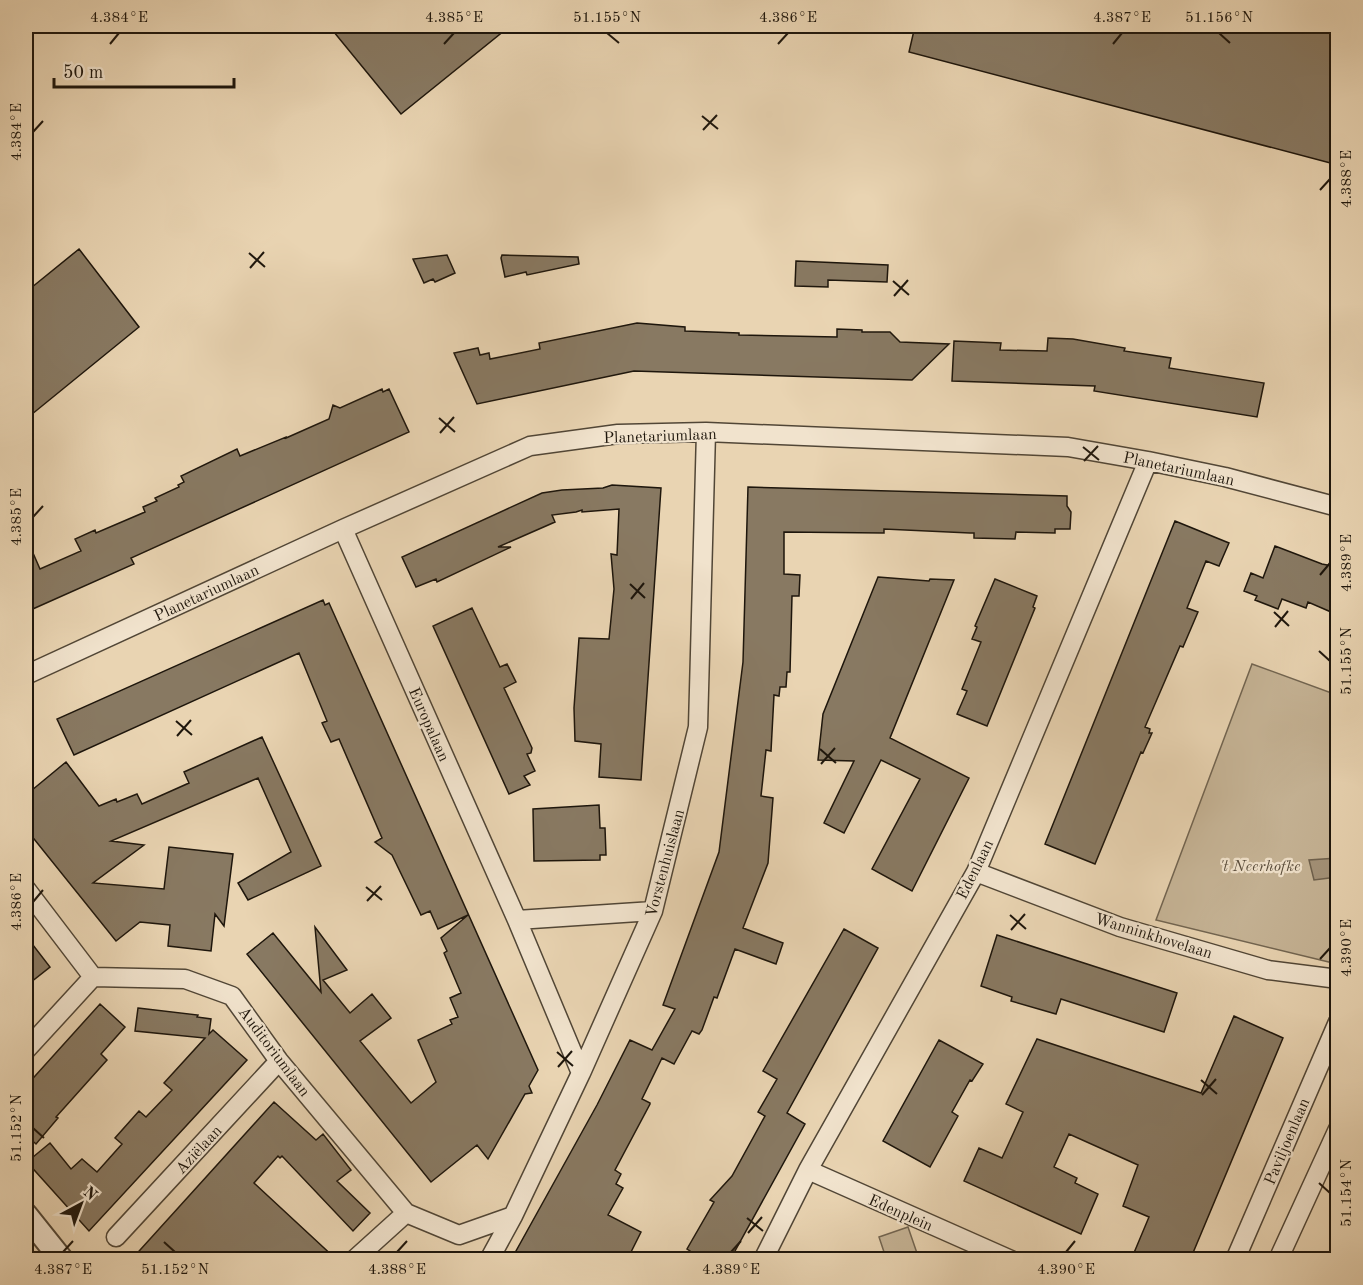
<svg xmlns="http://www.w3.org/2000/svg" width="1363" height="1285" font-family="'Old Standard TT',serif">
  <rect width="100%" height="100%" fill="#e9d4b2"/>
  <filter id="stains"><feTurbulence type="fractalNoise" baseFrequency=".00333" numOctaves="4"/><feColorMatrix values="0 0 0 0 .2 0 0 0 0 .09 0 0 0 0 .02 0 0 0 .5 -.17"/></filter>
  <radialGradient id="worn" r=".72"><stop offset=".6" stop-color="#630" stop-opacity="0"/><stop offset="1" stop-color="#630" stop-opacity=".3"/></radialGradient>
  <path fill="#c6b496" stroke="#726551" stroke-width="1.5" d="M1252 664 1337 695V964L1156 920Z
    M908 1227 919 1259H882L886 1258 879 1237Z"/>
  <path fill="#a4937a" stroke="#6e614e" stroke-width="1.5" d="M1337 858V877L1314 880 1309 860Z"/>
  <path fill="#887962" stroke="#1e160c" stroke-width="1.5" d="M329 26H510L401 114Z
    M915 26H1338V165L909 52Z
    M79 249 139 327 26 419V292Z
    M447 255 455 273 435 282 433 279 424 283 413 259Z
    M502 255 578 257 579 264 527 275 526 272 505 277 501 258Z
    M796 261 888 265 887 282 828 280V287L795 286Z
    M637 323 685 327V331L739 333V335L837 337V329L862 330V332H890L900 342 949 344 912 380 634 371 477 404 454 353 478 348 480 355 489 353 490 359 540 349 539 343Z
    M1048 338 1073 339 1125 348 1124 351 1171 358 1169 368 1264 383 1257 417 1094 391 1095 386 952 381 954 341 1001 343 1000 350 1047 351Z
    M382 389 383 392 389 389 409 432 131 558 134 564 26 612V537L40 569 81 551 75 539 95 530 96 533 145 512 143 507 157 501 155 498 179 487 178 485 184 482 181 476 237 449 240 456 286 437V438L329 419 333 405 340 408Z
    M612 485 661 488 641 780 599 777 601 744 575 741 574 708 579 638 609 639 614 589 611 554 617 555 619 509 582 512V510L576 512 552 515 555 522 498 547H511L437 582 436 579 416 587 402 557 542 493 562 490 603 488Z
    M748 487 1067 496V506L1071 512 1070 529H1055V533L1016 532 1015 539 974 538V533H970L884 529V533L784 532V574L800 575 799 596H792L790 672H787L786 687H780L779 696 774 695 771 751 766 750 761 796 773 798 768 863 743 928 783 943 776 964 735 949 717 998 714 997 702 1030 699 1034 692 1031 674 1064 662 1058 642 1099 650 1103V1104L615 1170 621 1174 616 1184 623 1188 608 1215 641 1232 627 1260H511L597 1105 630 1040 652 1050 675 1009 663 1005 719 852 743 662Z
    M1175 521 1229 543 1219 566 1206 561 1187 608 1198 612 1183 647 1180 646 1145 727 1150 729 1149 733H1152L1143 753 1141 752 1095 864 1045 844Z
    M1275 546 1322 564 1338 567V615L1308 602 1306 608 1282 599 1278 609 1255 600 1257 596 1244 591 1251 573 1263 578Z
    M878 577 929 581 930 579 954 580 890 738 969 778 912 891 872 869 920 779 881 760 844 833 824 823 854 761 818 760 823 714Z
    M995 579 1037 596 1033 607 1035 608 987 726 957 714 967 691 962 689 981 642 972 639 977 627 975 626Z
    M323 600 325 605 329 603 538 1070 529 1086 532 1093 525 1094 488 1159 477 1145 431 1182 247 954 273 933 321 992 315 927 347 970 323 980 350 1013 372 994 391 1018 360 1041 411 1103 436 1082 418 1040 452 1024 450 1020 458 1017 450 998 461 993 444 953 447 951 441 938 468 915 438 929 430 911 421 915 392 855 375 842 382 838 339 739 331 742 322 723 327 721 299 653 74 755 57 719Z
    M472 608 500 667 507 664 516 682 504 688 532 748 531 753 527 754 535 771 524 776 530 785 509 794 433 626Z
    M262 737 321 866 248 900 238 883 291 852 258 778 111 841 144 845 93 883 164 889 169 847 233 854 224 926 215 914 211 951 168 946 170 925 140 922 116 941 26 829V795L66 762 99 806 116 799 117 802 137 794 142 804 189 783 184 772Z
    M599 805 600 828H605L606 855H600V860L534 861 533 809Z
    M844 929 878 948 787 1113 805 1124 730 1260H685L690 1251 687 1249 714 1202 710 1200 732 1176 765 1116 758 1112 777 1079 763 1071Z
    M997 935 1177 993 1164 1032 1061 999 1056 1014 1011 1001 1012 997 981 986Z
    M26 936 50 967 26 986Z
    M100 1004 125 1027 101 1054 107 1060 56 1117 58 1118 36 1144 26 1135V1086Z
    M138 1008 198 1015 197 1017 211 1019 209 1034 213 1030 247 1060 89 1231 27 1162 50 1143 71 1169 82 1159 97 1172 122 1144 115 1138 139 1111 146 1117 172 1090 164 1083 205 1038 135 1031Z
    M1234 1016 1283 1038 1190 1260H1131L1149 1217 1123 1206 1138 1165 1069 1134 1054 1167 1077 1178 1075 1183 1098 1194 1081 1234 964 1181 979 1148 1002 1158 1023 1112 1006 1104 1037 1039 1201 1093Z
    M939 1040 983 1064 972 1081 970 1080 952 1112 958 1116 930 1167 883 1141Z
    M274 1102 316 1140 323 1134 351 1170 337 1181 370 1213 353 1231 282 1156 280 1158 278 1156 254 1183 337 1260H131Z"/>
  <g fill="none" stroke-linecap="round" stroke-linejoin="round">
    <g stroke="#514636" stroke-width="21">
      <path id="minor" d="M343 529 517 920 581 1073
        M26 675 343 529 530 446 618 434 706 432 1068 447 1148 461 1225 477 1338 507
        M976 872 1120 927 1268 970 1338 979
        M26 889 93 977 185 979 232 996 279 1061 406 1213 459 1235 513 1216
        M517 920 653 911
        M26 1050 93 977
        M808 1170 1011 1260
        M116 1237 279 1061
        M354 1260 406 1213
        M489 1260 513 1216 581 1073 653 911 698 727 706 432
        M763 1260 808 1170 976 872 1148 461
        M1235 1260 1338 1022
        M1278 1260 1338 1129"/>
    </g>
    <g stroke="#514636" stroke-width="26">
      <path id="tertiary" d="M26 1215 62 1260"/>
    </g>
    <use href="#minor" stroke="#f1e3cd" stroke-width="18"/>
    <use href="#tertiary" stroke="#f1e3cd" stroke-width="22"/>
  </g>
  <path fill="none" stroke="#1e160c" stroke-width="2" d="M607 33 619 43M1219 33 1230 43M110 44 119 33M444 44 454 33M778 44 788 33M1113 44 1122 33M702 116 718 129M703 130 717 115M33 132 43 121M1320 190 1330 179M249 253 265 267M250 268 264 252M893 281 909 295M894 296 908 280M439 418 455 432M440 433 454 417M1083 447 1099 460M1084 461 1098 446M33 517 43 506M1320 575 1330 563M630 584 645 598M631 599 644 583M1274 612 1289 626M1275 627 1288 611M1319 651 1330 661M176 721 192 735M177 736 191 720M820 749 836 763M821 764 835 748M366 887 382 900M367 901 381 886M33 902 43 890M1010 915 1026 929M1011 930 1025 914M1320 959 1330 948M557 1052 573 1066M558 1067 572 1051M1201 1080 1217 1094M1202 1095 1216 1079M33 1128 44 1138M1319 1183 1330 1193M747 1218 763 1231M748 1233 762 1217M164 1242 175 1252M63 1252 73 1241M397 1252 407 1241M731 1252 741 1241M1066 1252 1075 1241"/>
  <g text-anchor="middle" stroke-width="4.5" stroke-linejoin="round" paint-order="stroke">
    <g font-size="16" fill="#1e160c" stroke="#f1e3cd">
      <text transform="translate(660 435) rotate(-2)" y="6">Planetariumlaan</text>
      <text transform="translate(1179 468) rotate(12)" y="6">Planetariumlaan</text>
      <text transform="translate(206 592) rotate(-25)" y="6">Planetariumlaan</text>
      <text transform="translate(430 724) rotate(66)" y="6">Europalaan</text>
      <text transform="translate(664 863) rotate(-75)" y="6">Vorstenhuislaan</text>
      <text transform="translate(974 869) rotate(-64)" y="6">Edenlaan</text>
      <text transform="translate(1154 935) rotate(17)" y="6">Wanninkhovelaan</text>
      <text transform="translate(275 1051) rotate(53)" y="6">Auditoriumlaan</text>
      <text transform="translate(1286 1141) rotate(-67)" y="6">Paviljoenlaan</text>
      <text transform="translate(198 1149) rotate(-47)" y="6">Aziëlaan</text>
      <text transform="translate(901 1212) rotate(24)" y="6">Edenplein</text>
    </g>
    <g font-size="16" font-style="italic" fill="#594d3c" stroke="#f1e3cd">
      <text x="1260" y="871">'t Neerhofke</text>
    </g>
  </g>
  <rect width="1363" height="1285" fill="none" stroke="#e9d4b2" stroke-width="66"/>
  <g transform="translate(81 1204) rotate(41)" stroke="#f1e3cd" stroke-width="4.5" paint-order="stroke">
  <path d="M0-4.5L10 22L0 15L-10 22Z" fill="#1e160c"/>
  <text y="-9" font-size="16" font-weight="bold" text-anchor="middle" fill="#1e160c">N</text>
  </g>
  <path d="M54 78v9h180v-9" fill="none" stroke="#1e160c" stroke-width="3"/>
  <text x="63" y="78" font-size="18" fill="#1e160c" stroke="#f1e3cd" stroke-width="4.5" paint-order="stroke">50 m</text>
  <rect x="33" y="33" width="1297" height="1219" fill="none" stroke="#1e160c" stroke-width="2"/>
  <g font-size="15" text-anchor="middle" fill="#1e160c">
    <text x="119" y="22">4.384°E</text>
    <text x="454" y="22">4.385°E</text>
    <text x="607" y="22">51.155°N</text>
    <text x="788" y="22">4.386°E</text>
    <text x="1122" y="22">4.387°E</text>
    <text x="1219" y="22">51.156°N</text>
    <text transform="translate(16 132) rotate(-90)" y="5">4.384°E</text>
    <text transform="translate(1346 179) rotate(-90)" y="5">4.388°E</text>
    <text transform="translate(16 517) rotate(-90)" y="5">4.385°E</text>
    <text transform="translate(1346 563) rotate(-90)" y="5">4.389°E</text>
    <text transform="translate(1346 661) rotate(-90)" y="5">51.155°N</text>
    <text transform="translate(16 902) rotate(-90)" y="5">4.386°E</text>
    <text transform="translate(1346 948) rotate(-90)" y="5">4.390°E</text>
    <text transform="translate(16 1128) rotate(-90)" y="5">51.152°N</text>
    <text transform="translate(1346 1193) rotate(-90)" y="5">51.154°N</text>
    <text x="63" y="1274">4.387°E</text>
    <text x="175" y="1274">51.152°N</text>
    <text x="397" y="1274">4.388°E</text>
    <text x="731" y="1274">4.389°E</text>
    <text x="1066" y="1274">4.390°E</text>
  </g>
  <rect width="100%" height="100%" filter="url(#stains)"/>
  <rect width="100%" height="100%" fill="url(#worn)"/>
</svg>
